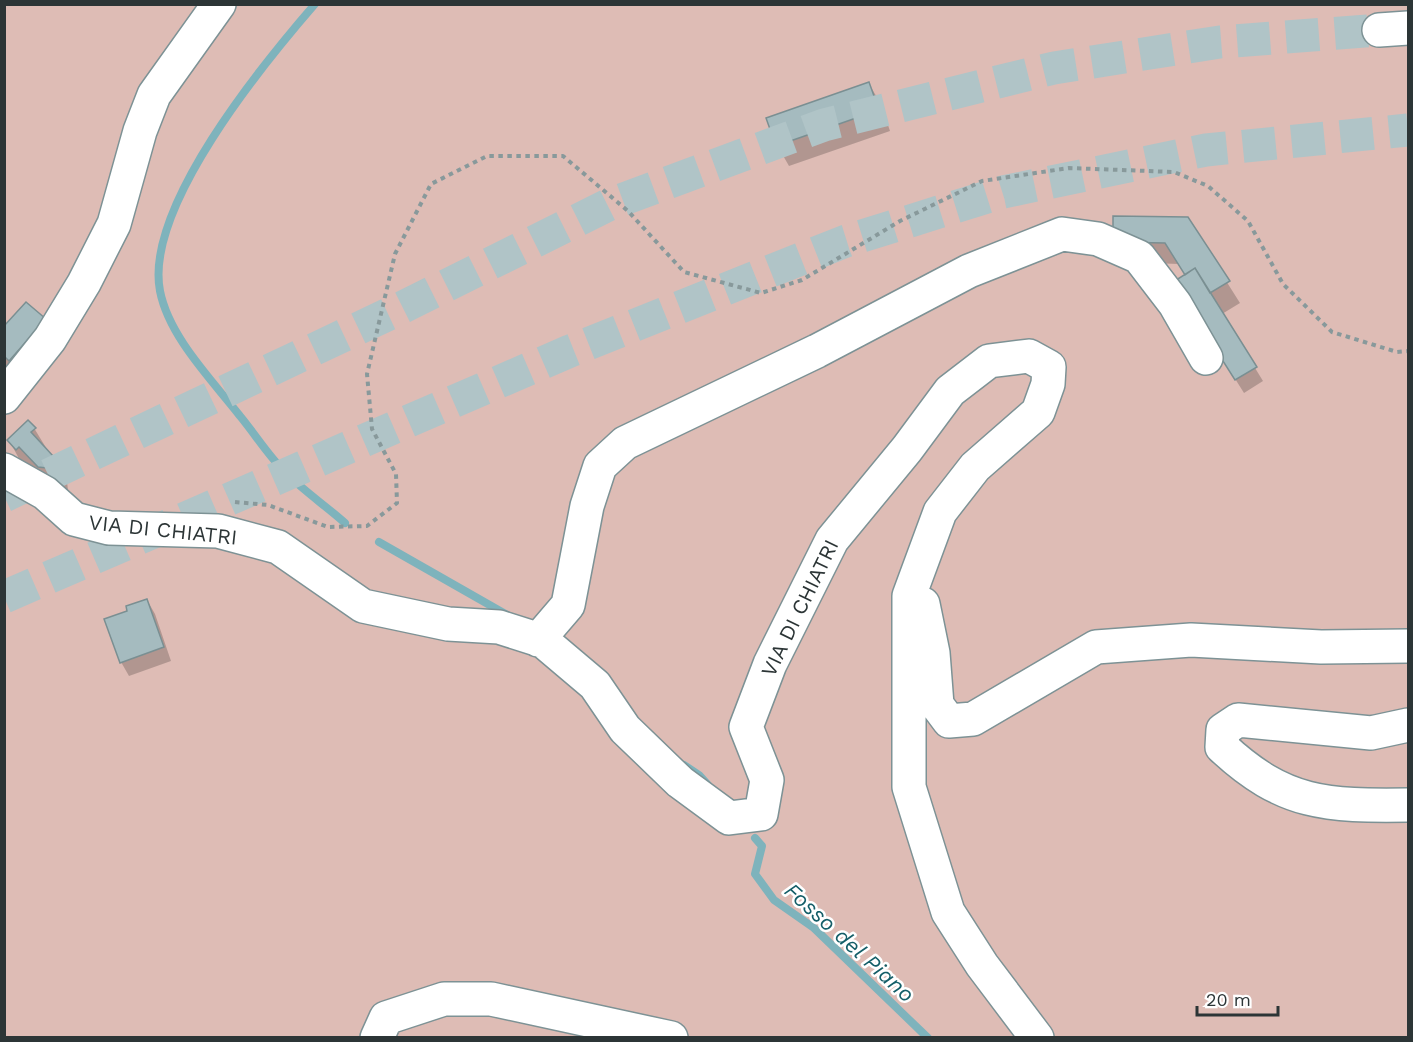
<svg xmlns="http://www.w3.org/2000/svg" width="1413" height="1042" font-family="'Work Sans',sans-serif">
  <rect width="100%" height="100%" fill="#d1e8eb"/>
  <path fill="#debcb5" d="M5 5H1408V1037H5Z"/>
  <path fill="#0003" d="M869 84 881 104 890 131 789 166 777 145Z
    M1187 219 1240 303 1222 314 1263 381 1244 393 1183 296 1186 276 1178 264 1126 262 1114 241Z
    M45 320 4 389V328Z
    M34 428 67 482 68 490 59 496 24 468 9 440Z
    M147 600 155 614 171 661 129 676 121 662Z"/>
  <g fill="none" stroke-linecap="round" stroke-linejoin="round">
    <path stroke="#7eb3bc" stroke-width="8" d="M315 4C263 64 144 208 160 291 169 337 212 380 240 416 255 434 269 457 286 473 304 491 326 506 345 523
      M379 542 509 616
      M684 765 699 775 708 785
      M755 838 762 846 755 874 774 900 814 928 928 1038"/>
  </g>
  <path fill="#a5bbbf" stroke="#7a8f92" stroke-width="1.5" d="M869 82 879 110 776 146 766 118Z
    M1113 216 1188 217 1230 281 1210 293 1195 268 1185 275 1165 243 1113 242Z
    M1195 268 1257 367 1235 380 1173 282Z
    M26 302 46 319 9 361 4 356V326Z
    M28 420 36 428 31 432 54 457 47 468 38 467 19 447 16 450 7 440Z
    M147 599 164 647 120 663 104 619 127 611 126 606Z"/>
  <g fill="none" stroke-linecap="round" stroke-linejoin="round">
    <path stroke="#b0c4c7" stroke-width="33" stroke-dasharray="33 16" stroke-linecap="butt" d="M4 496 393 312 610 204 824 125 1054 68 1220 42 1379 30
      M4 597 570 351 846 241 1003 192 1206 150 1408 130"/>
    <g stroke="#7d9295" stroke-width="36">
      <path id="minor" d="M4 470 45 493 74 519 109 528 218 531 278 547 363 606 448 624 499 627 543 641 595 685 625 729 680 782 729 818 761 814 767 780 746 727 770 664 832 540 907 449 950 391 989 361 1029 356 1049 367 1048 384 1038 412 975 467 940 512 909 596V787L948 912 982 965 1037 1038
        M923 604 933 653 937 705 949 721 973 719 1096 647 1191 640 1321 647 1408 646
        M538 640 568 605 587 506 600 466 625 443 817 351 969 271 1062 234 1098 239 1139 257 1175 304 1206 358
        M1408 725 1371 733 1238 720 1223 730 1222 747C1284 805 1327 806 1408 805
        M377 1038 386 1018 444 999H491L671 1038"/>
    </g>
    <g stroke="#7d9295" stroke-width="36">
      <path id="major" d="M4 397 50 339 84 283 114 224 140 131 154 95 219 4"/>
    </g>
    <g stroke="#7d9295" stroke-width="36">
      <path id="highway" d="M1379 30 1408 28"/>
    </g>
    <path stroke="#88999b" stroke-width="4" stroke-dasharray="4.5 4.5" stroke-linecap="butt" d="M235 502 268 505 328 527 367 526 397 503 396 474 372 429 367 374 395 254 431 184 487 156H563L628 211 684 272 761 293 802 280 900 221 982 181 1069 168 1174 172 1208 186 1248 221 1283 284 1332 332 1397 352 1408 351"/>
    <use href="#minor" stroke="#fff" stroke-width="33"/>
    <use href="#major" stroke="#fff" stroke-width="33"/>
    <use href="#highway" stroke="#fff" stroke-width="33"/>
  </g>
  <g text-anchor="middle" stroke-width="5" stroke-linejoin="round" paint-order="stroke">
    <g font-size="21" fill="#2c3536" stroke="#fff">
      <text transform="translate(163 530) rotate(6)" y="7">VIA DI CHIATRI</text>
      <text transform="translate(800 608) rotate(-64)" y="7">VIA DI CHIATRI</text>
    </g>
    <g font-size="22" font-style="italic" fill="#145e68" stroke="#fff">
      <text transform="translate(850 942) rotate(42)" y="8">Fosso del Piano</text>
    </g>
  </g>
  <rect width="1413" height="1042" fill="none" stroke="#2c3536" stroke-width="12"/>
  <path d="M1197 1006v9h81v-9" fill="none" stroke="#2c3536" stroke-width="3"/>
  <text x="1206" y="1006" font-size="18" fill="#2c3536" stroke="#ffffff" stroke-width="4.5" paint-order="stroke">20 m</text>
</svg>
